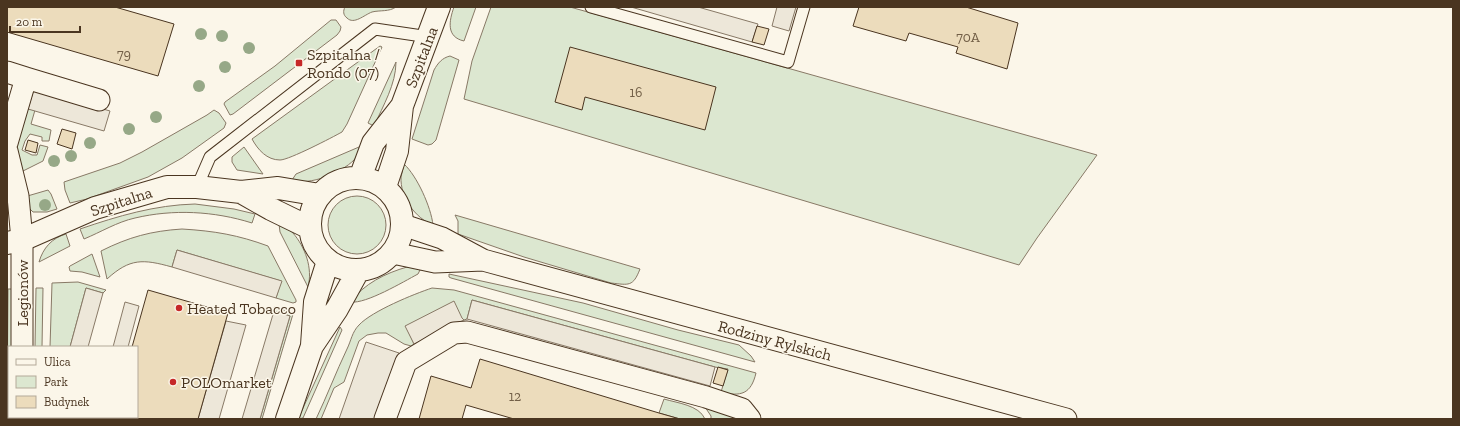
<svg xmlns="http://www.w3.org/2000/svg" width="1460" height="426" font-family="'Zilla Slab',serif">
  <rect width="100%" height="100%" fill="#fbf6e9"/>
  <path fill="#dce7d0" stroke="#887966" d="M345 7H396C389 12 380 10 372 12 364 15 354 25 347 18 343 15 343 11 345 7Z
    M454 7H476L464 41C446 37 449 21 454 7Z
    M491 7H570L1097 155 1037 238 1019 265 464 99 472 61Z
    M331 20H336L341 27 340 31 337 35 233 114 230 115 224 104 225 102 275 66Z
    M380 46 382 47 347 124 342 132C333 137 289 160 280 160 267 160 258 150 252 139Z
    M450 56 459 60 436 140 432 144 428 145 412 139 434 70C438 63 442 58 450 56Z
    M396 62C396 84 383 106 374 126L368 123Z
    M28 109 35 110 31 124 51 130 49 141H42V137L30 134 25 141 22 150 32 155H37L40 145 48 147 43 161 21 172 17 151V142L26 112Z
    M214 110 219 113 226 123 224 128 182 158 148 177 87 199 70 203 65 190 64 182 120 163 142 152 207 115Z
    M244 147 263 174 237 170 232 162V157Z
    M359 147 362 150C359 153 357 157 354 160 341 173 310 186 292 180L296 174Z
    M404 164C417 176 431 207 433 225 415 218 400 197 401 177 402 173 403 168 404 164Z
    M48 190 51 194 57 209 47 212H33L29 208 24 197Z
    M328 225a29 29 0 1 1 58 0a29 29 0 1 1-58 0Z
    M195 204 234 209 255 214 252 223C214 211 173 209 135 218 117 222 101 232 84 239L80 229C118 216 155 205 195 204Z
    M455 215 640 269C633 287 629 285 611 283L524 257 458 234V221Z
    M279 224C284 227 289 229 293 233 305 247 313 268 308 287L280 232Z
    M182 229C215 231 238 235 268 246L296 300V302L293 303 276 298 281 281 177 250 172 267C143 259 130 258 107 279L101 251C129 237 151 231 182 229Z
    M66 234 70 246 39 262C43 248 52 238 66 234Z
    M92 254 100 277 82 272 70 271 69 267 70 266Z
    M407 267 421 268 418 274C403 282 366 304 351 302 363 284 386 273 407 267Z
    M449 274 583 303 678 330 739 345 751 356 755 362 451 278 449 277Z
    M78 282 106 290 103 293 86 288 70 347H50L52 283Z
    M36 288H43L42 347H35Z
    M432 288 454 290 756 373C751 394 741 397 721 392L728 369 715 367 472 300 467 319 464 320 462 318 406 326 414 344 411 346 404 344 386 333H378L367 335 359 341 344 382 334 388 321 419H316C327 396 336 372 347 349 351 341 352 332 359 325 372 311 414 294 432 288Z
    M8 289H12L13 347H9V417H12V419H7Z
    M274 307 293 313V314L262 419H260L290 316 274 311Z
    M340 327 342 330 303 418 298 419Z
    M664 399C677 403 699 405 705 419H680L659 413Z
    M705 407 731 415 736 419H711V416Z"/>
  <path fill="#ede7d9" stroke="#887966" d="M631 7H698L758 24 752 42Z
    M777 7H796L789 31 772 26Z
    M34 89 110 111 104 131 28 109Z
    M177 250 282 281 276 298 172 267Z
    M86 288 103 293 88 347H70Z
    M472 300 715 367 710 386 467 319Z
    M454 301 462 318 464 320 414 344 405 326Z
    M125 302 139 306 128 347H113Z
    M274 311 290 316 260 419H242Z
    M226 321 246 325 219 419H198Z
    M366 342 399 353 376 419H339Z"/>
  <path fill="#ecdcbc" stroke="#4a3520" d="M7 7H115L174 24 158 76 7 32Z
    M859 7H966L1018 23 1007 69 956 53 958 47 909 33 906 41 853 26Z
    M757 26 769 29 764 45 752 42Z
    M570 47 716 87 705 130 585 97 582 110 555 102Z
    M62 129 76 133 72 149 57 144Z
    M28 140 38 143 36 153 25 150Z
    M148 290 228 313 198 419H111L112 417H137V347H132Z
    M480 359 659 413 680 419H514L466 405 462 419H419L431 376 471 388Z
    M718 367 728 370 723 386 713 383Z"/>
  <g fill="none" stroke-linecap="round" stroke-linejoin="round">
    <g stroke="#4a3520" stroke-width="13">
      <path id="lane" d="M591 7 788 62 804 7
        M197 187 210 157 375 29 429 37"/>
    </g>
    <g stroke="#4a3520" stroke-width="23">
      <path id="street" d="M7 72 26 78 7 143
        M26 78 99 100
        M7 151 18 196 22 240V347
        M403 225 442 238 483 260 1066 419
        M393 253 435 262 483 260
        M22 417V419
        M385 419 406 362 454 333 467 332 706 397 742 409 750 419"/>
    </g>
    <g stroke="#4a3520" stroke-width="24">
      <path id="secondary" d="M310 224a46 46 0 1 1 92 0a46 46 0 1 1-92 0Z
        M360 178 373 143 402 106
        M385 187 397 151 402 106 439 7
        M241 192 271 209 310 228
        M7 243 22 240 95 208 167 187H197L241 192 278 188 320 195
        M312 345 315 302 328 261
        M287 419 312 346 337 309 358 271"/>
    </g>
    <use href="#lane" stroke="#fbf6e9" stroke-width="11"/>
    <use href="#street" stroke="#fbf6e9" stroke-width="21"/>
    <use href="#secondary" stroke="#fbf6e9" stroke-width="22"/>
  </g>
  <g fill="#96a887">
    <circle cx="201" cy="34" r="6"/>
    <circle cx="222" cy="36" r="6"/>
    <circle cx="249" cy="48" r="6"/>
    <circle cx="225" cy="67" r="6"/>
    <circle cx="199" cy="86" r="6"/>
    <circle cx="156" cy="117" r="6"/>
    <circle cx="129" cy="129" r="6"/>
    <circle cx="90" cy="143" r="6"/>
    <circle cx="71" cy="156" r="6"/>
    <circle cx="54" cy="161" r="6"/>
    <circle cx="45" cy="205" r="6"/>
  </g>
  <g fill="#c62828" stroke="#fbf6e9" stroke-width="1.5">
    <rect x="295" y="59" width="8" height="8" rx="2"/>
    <circle cx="179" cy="308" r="4"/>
    <circle cx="173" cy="382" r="4"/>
  </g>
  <g text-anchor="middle" stroke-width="3" stroke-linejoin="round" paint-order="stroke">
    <g font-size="14" fill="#725f47">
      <text x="968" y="42">70A</text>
      <text x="124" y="59">79</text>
      <text x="636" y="97">16</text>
      <text x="515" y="401">12</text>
    </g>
    <g font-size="16" fill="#4a3520" stroke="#fbf6e9" text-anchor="start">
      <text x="307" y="60">Szpitalna /<tspan x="307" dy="18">Rondo (07)</tspan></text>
      <text x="187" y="314">Heated Tobacco</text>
      <text x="181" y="388">POLOmarket</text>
    </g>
    <g font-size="16" fill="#4a3520" stroke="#fbf6e9">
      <text transform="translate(421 57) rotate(-69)" y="6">Szpitalna</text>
      <text transform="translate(121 201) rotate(-18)" y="6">Szpitalna</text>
      <text transform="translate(22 293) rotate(-90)" y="6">Legionów</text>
      <text transform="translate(775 340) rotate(15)" y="6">Rodziny Rylskich</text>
    </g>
  </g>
  <rect width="1460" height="426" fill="none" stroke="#4a3520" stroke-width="16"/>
  <rect x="8" y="346" width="130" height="72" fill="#fbf6e9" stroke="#b4a999"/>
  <rect x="16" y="359" width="20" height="6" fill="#fbf6e9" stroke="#b4a999"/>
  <text x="44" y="366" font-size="12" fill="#4a3520">Ulica</text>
  <rect x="16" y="376" width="20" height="12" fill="#dce7d0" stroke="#b4a999"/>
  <text x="44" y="386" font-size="12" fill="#4a3520">Park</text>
  <rect x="16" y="396" width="20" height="12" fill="#ecdcbc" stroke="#b4a999"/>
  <text x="44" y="406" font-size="12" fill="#4a3520">Budynek</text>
  <path d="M10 26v6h70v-6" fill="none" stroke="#4a3520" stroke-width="2"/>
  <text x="16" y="26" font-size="12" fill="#4a3520" stroke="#fbf6e9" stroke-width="3" paint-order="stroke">20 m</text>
</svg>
